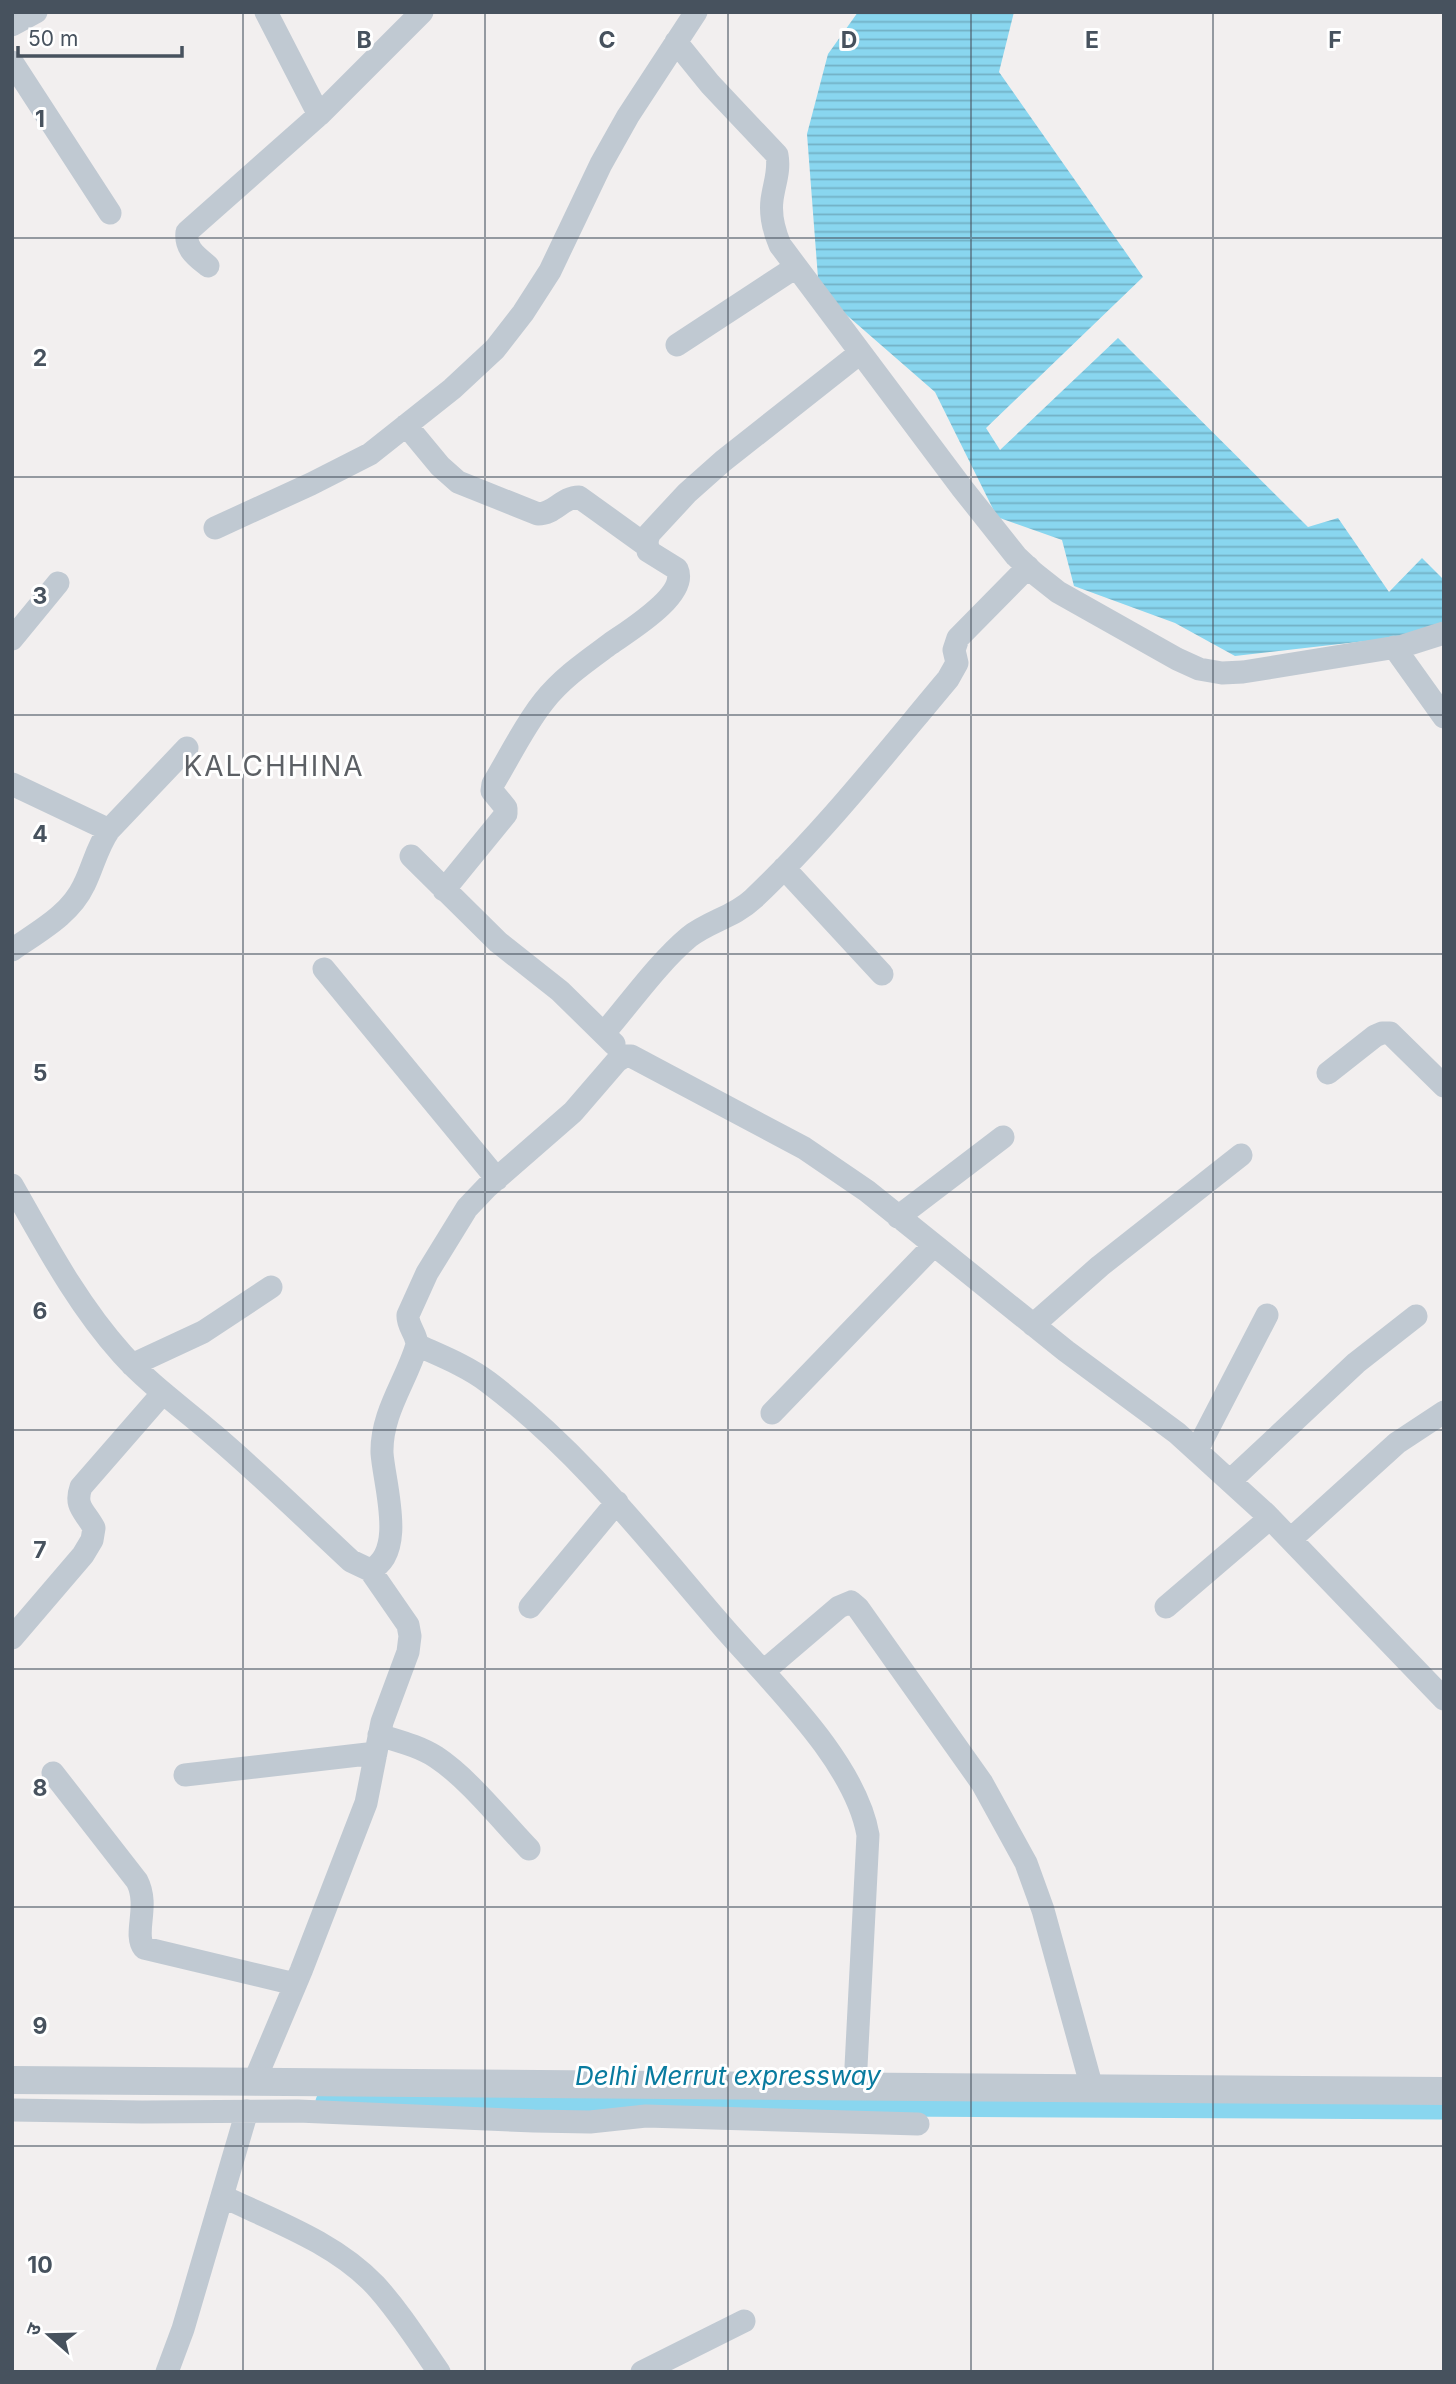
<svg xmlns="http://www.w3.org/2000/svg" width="1456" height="2384" font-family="Inter,'Noto Sans Devanagari',sans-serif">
  <defs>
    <pattern id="water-rules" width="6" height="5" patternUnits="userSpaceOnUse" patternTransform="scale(1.75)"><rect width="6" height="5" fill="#89d6ef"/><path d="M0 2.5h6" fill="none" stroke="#72b0c5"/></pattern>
  </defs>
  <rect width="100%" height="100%" fill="#f2efef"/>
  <path fill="url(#water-rules)" d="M858 12H1014L999 72 1143 277 986 428 1000 450 1118 338 1308 527 1338 518 1389 592 1422 558 1444 580V628L1436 633 1235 656 1175 623 1074 586 1062 540 997 517 935 392 819 291 807 134 828 54Z"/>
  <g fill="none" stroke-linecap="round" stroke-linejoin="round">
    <path stroke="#89d6ef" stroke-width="23" d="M327 2102 1444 2108"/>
    <path stroke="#c0c9d2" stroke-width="23" d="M266 12 319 115
      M12 25 36 12
      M676 42 710 84 777 155C780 171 774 184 772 200 770 216 774 231 780 245L962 488 1016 556 1034 573 1058 592 1177 659 1199 669 1222 673 1243 672 1403 646 1444 633
      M12 62 110 213
      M208 266C196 256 185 249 187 232L319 115 422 12
      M677 345 796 267
      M406 425 440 466 458 482 538 514C555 514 562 497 579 497L647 546
      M215 528 311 484 370 454 452 389 495 349 523 313 550 271 601 164 628 116 696 12
      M12 639 58 583
      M1394 647 1444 717
      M12 784 109 830
      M411 856 498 942 560 991 614 1044
      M784 868 882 974
      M444 890 506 814V808L492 791 493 784C510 756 524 726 544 701 562 678 587 661 610 644 628 631 689 595 677 569L648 551 647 541 649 534 687 493 723 461 860 353
      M12 950C39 931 70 915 84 885 93 867 97 847 109 830L187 748
      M324 969 497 1179
      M604 1033C630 1003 659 962 689 937 709 921 734 917 753 899 824 832 885 754 948 679L957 663 954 650 958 638 1028 567
      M1328 1073 1375 1036 1382 1033H1390L1444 1086
      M12 1185C45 1243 77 1304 122 1354 150 1385 183 1408 214 1435 261 1475 306 1519 351 1561L370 1570C407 1553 384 1484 382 1453 381 1413 406 1382 417 1345 417 1334 407 1326 408 1315L427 1273 467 1208 487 1187 573 1112 617 1061 625 1056H631L804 1148 867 1191 1066 1351 1177 1433 1266 1514 1444 1699
      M898 1217 1003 1137
      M1033 1325 1100 1266 1241 1155
      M417 1345C441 1356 467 1366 488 1382 577 1449 645 1536 717 1620 766 1678 855 1759 868 1835L855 2086
      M132 1365 203 1332 271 1287
      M772 1413 934 1245
      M1197 1450 1267 1315
      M1230 1481 1356 1363 1416 1316
      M1291 1539 1397 1443 1444 1412
      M530 1607 617 1502
      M1166 1607 1270 1518
      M12 1638 83 1555 92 1540 94 1528C85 1511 74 1507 81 1487L162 1394
      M764 1671 839 1607 851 1602 858 1608 982 1783 1026 1863 1043 1910 1092 2088
      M379 1735C398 1741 419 1746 436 1757 468 1778 502 1821 529 1849
      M53 1773 137 1881C150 1906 133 1934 144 1948L295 1984
      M185 1775 376 1753
      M255 2080 301 1971 366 1803 382 1722 408 1652 410 1636 408 1625 370 1570
      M12 2110 142 2112 298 2111 534 2121 590 2122 646 2116 918 2124
      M222 2196C274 2221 334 2242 375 2285 399 2311 419 2343 439 2372
      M167 2372 183 2329 247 2111
      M642 2372 744 2321"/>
    <path stroke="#c0c9d2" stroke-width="28" d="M12 2080 1444 2091"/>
  </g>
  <path fill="none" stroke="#47525e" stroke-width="2" stroke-opacity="0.55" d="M243 12V2372M485 12V2372M728 12V2372M971 12V2372M1213 12V2372M12 238H1444M12 477H1444M12 715H1444M12 954H1444M12 1192H1444M12 1430H1444M12 1669H1444M12 1907H1444M12 2146H1444"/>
  <g text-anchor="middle" stroke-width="6" stroke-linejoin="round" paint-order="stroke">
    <g font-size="26" font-style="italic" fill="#097b9f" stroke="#fff">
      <text x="728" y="2085">Delhi Merrut expressway</text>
    </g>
    <g font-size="28" letter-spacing="2" fill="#5c6065" stroke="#fff">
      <text x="274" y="776">KALCHHINA</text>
    </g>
  </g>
  <g font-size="23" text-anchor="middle" font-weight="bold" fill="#47525e" stroke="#fff" stroke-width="6" stroke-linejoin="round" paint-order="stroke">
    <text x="364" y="48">B</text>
    <text x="607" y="48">C</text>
    <text x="849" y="48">D</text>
    <text x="1092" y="48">E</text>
    <text x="1335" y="48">F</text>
    <text x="40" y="127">1</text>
    <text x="40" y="366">2</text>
    <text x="40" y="604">3</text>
    <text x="40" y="842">4</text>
    <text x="40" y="1081">5</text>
    <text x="40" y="1319">6</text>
    <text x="40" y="1558">7</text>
    <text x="40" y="1796">8</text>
    <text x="40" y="2034">9</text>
    <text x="40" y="2273">10</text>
  </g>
  <rect width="1456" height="2384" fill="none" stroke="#47525e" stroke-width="28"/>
  <g transform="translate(49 2335) rotate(290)" stroke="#ffffff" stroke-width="5" paint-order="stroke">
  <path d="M0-5L12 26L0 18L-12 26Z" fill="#47525e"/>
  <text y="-10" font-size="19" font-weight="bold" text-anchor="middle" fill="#47525e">उ</text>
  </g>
  <path d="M18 46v10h164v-10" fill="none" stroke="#47525e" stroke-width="3.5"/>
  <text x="28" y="46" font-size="21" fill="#47525e" stroke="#ffffff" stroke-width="5" paint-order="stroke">50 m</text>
</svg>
